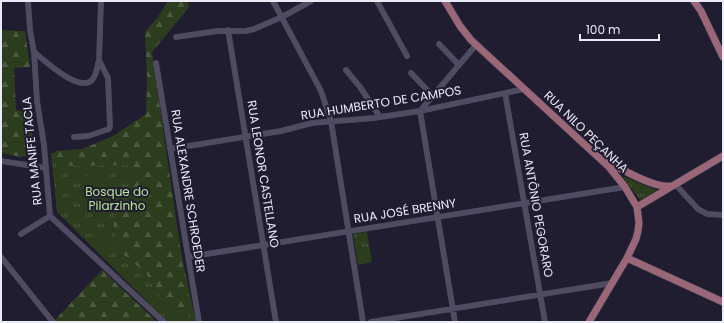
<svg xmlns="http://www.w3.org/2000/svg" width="724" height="323" font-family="Poppins,sans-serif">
  <defs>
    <pattern id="grass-tufts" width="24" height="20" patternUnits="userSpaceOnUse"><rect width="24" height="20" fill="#2c3d1e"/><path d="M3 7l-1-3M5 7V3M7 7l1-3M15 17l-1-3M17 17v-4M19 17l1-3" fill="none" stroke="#4b593f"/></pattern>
    <pattern id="forest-firs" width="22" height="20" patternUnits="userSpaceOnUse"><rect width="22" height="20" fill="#2c3d1e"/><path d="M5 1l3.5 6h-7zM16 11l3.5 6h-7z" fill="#4b593f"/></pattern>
  </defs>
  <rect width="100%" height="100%" fill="#201d30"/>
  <path fill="url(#grass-tufts)" d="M162 141 164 173 196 322H168L57 212 51 153Z
    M622 176 659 191 640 200Z
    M367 232 372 262 358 265 353 234Z"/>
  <path fill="url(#forest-firs)" d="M168 1H188L189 7 152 52 191 322H187L162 301 146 273 118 250 113 220 125 198 136 171 127 165 57 166 55 151 82 149 113 136 146 114 147 79 145 32 158 17Z
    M1 30 25 31 30 67 14 68 16 110 32 114 33 155 21 157 1 153Z
    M102 270 157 322H53Z"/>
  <path fill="#2c3d1e" d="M87 172H102L105 196 89 197Z
    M101 229 112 233 106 251 95 248Z"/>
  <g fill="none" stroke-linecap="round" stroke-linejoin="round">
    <g stroke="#3c3949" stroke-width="6">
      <path id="minor" d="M28 1 30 30 34 52 37 101 44 145 50 216 164 322
        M273 1 321 91 331 121 363 322
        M377 1 407 56
        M228 30 276 322
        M176 37 218 31H246L254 29 282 17 311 1
        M439 44 459 65
        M34 52C45 61 79 93 92 80 97 75 97 66 99 60
        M156 63 199 322
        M346 70 360 87 380 117
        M411 73 433 96
        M505 93 545 322
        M74 137 88 136 109 129 110 127 108 78 99 60 101 1
        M170 149 281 131 312 123 374 118 420 111 524 89
        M1 161 46 168
        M675 184 698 209 707 214 723 215
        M21 234 50 216
        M1 257 53 322
        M188 257 625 187
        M371 322 612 283
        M455 322 420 111 476 45"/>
    </g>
    <g stroke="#3c3949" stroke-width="8">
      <path id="major" d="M445 1 460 26 471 40 609 167 625 187 637 207 639 223 638 231 636 239 627 258 589 322
        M694 1 701 11 723 57
        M608 162C621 169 656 189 670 186
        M637 207 723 156
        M627 258 723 302"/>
    </g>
    <use href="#minor" stroke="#4f4c62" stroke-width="5.5"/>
    <use href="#major" stroke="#996777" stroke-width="7"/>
  </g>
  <g text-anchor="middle" stroke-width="4" stroke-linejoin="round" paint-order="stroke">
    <g font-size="12" fill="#ebeaf7" stroke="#201d30">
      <text transform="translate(381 103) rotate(-9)" y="4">RUA HUMBERTO DE CAMPOS</text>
      <text transform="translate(586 132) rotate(44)" y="4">RUA NILO PEÇANHA</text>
      <text transform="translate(32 151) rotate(-96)" y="4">RUA MANIFE TACLA</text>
      <text transform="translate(263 174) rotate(81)" y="4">RUA LEONOR CASTELLANO</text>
      <text transform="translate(188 191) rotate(81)" y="4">RUA ALEXANDRE SCHROEDER</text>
      <text transform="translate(536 205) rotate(80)" y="4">RUA ANTÔNIO PEGORARO</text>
      <text transform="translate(405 211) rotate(-9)" y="4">RUA JOSÉ BRENNY</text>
    </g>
    <g font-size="12" fill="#b8e496" stroke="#201d30">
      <text x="117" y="196">Bosque do<tspan x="117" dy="14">Pilarzinho</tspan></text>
    </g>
  </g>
  <rect width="724" height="323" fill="none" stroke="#ebeaf7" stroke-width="4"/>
  <path d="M580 34v6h79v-6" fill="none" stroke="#ebeaf7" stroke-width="2"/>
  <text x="586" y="34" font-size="12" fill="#ebeaf7" stroke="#201d30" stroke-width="3" paint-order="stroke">100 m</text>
</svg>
